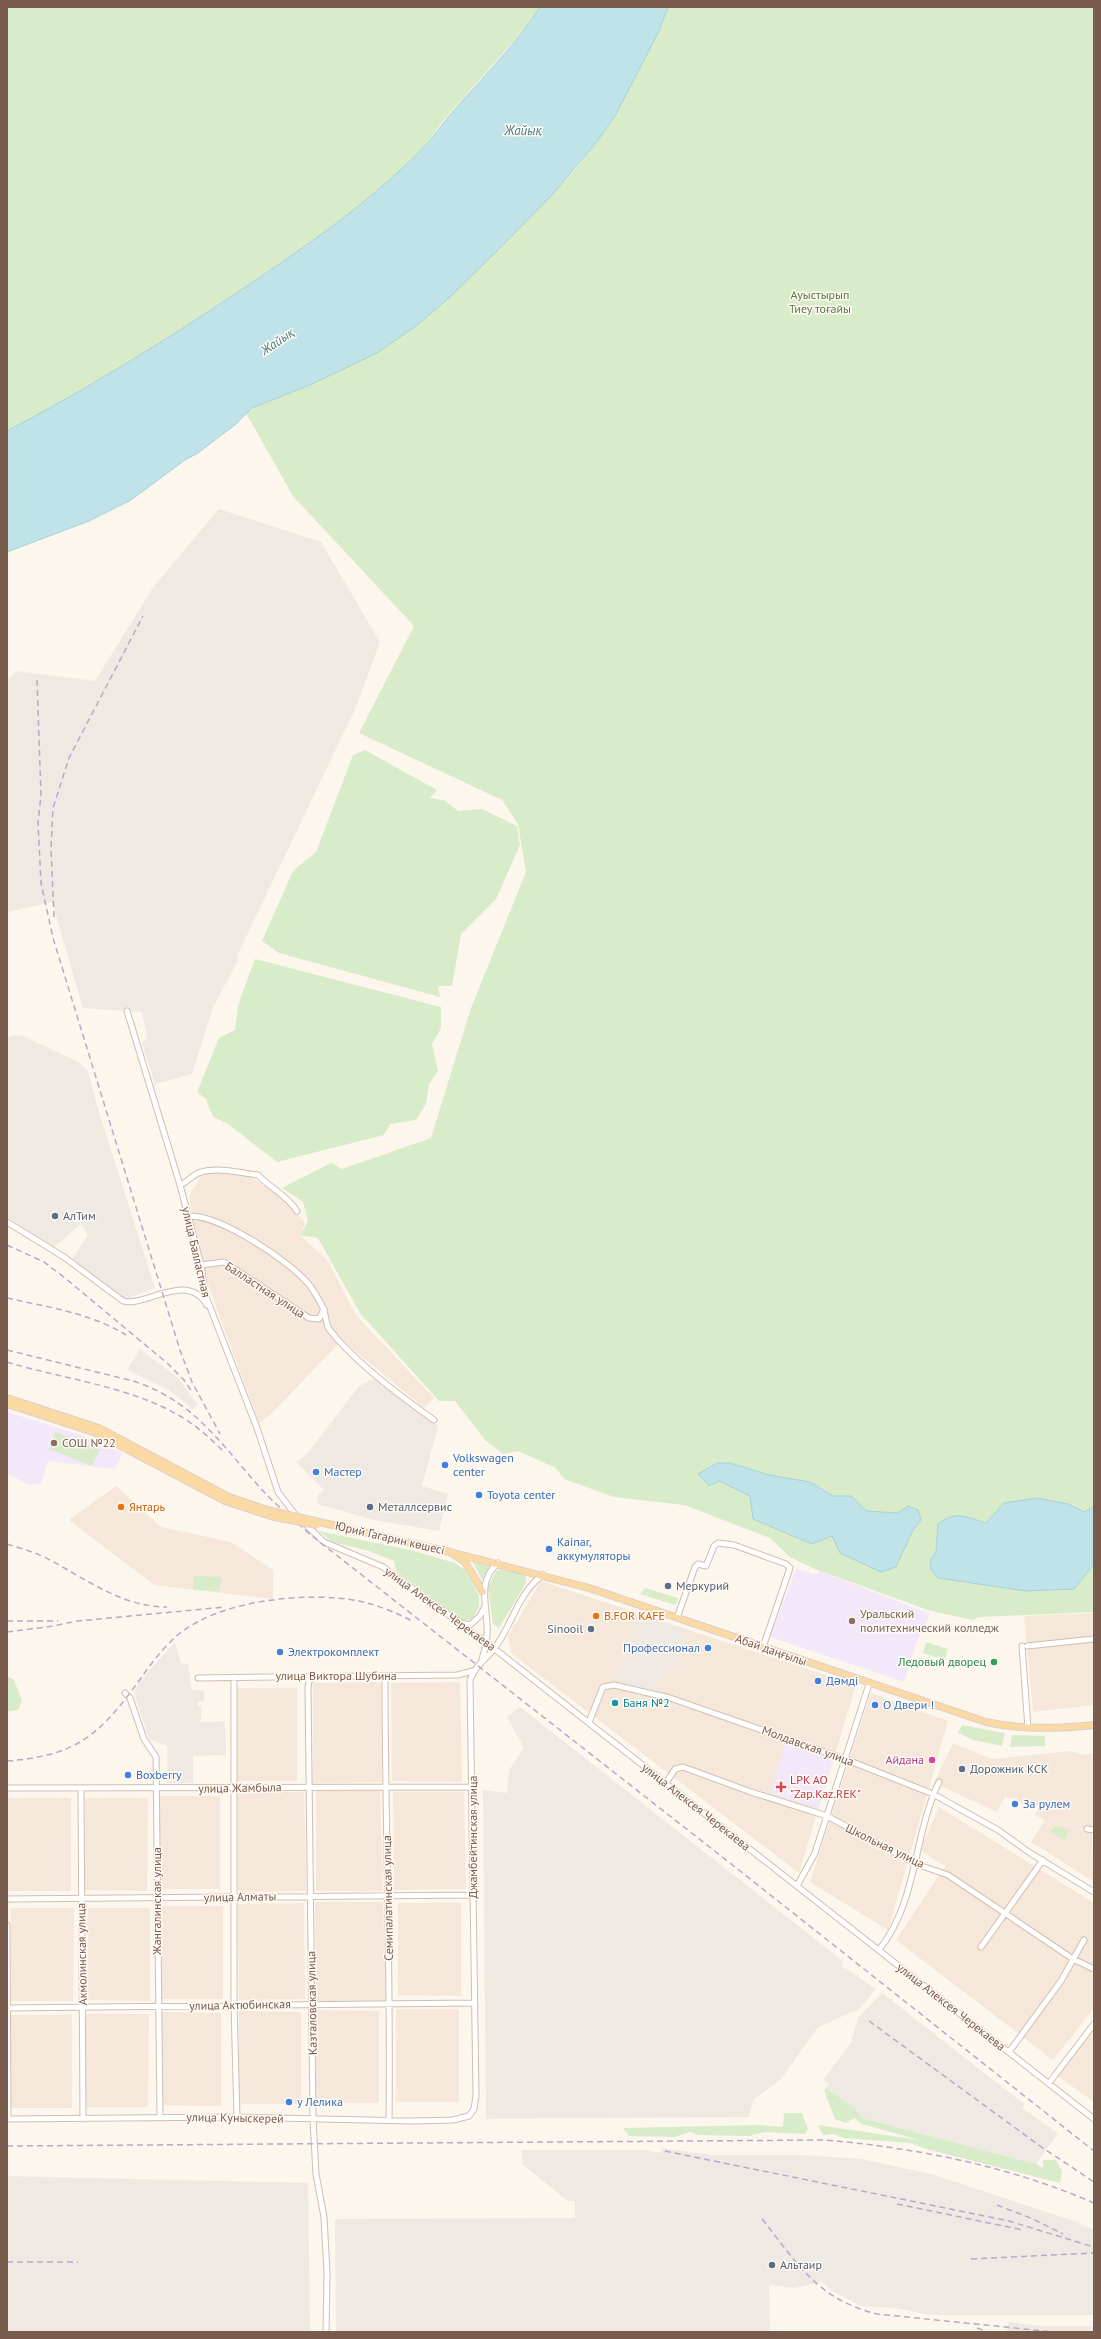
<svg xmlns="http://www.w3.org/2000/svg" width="1101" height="2339" font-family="'PT Sans',sans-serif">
  <rect width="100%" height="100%" fill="#fdf6ec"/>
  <path fill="#f5e8da" d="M205 1168 244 1172 290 1203 305 1223 300 1235 328 1261 356 1315 434 1398 424 1408 342 1340 271 1414 259 1423 203 1271 189 1197Z
    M116 1486 161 1527 231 1542 273 1570V1599L154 1585 69 1520Z
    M541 1581 856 1685 799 1873 512 1654 508 1636Z
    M1094 1613V1705L1033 1712 1024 1616Z
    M381 1682 382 1782 313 1783V1683Z
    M460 1682 462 1782 392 1781 391 1683Z
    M234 1688H297V1781H234Z
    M871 1693 948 1721 888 1930 810 1882Z
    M953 1743 992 1759 1072 1751 1082 1755 1094 1753V1832L1092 1833 1094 1882 1031 1842 1045 1820 1035 1815 1039 1806 1034 1803 1031 1809 1012 1797 1011 1799 1005 1796 997 1812 934 1783Z
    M316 1791H380L383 1891H316Z
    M237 1792H304L306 1891 238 1892Z
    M393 1792H464L466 1889 394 1890Z
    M158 1796H220V1889H158Z
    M8 1798H71V1891H8Z
    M85 1798H148L147 1891 85 1890Z
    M939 1807 1094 1903V2008L1053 2060 896 1940 945 1866 920 1850Z
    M315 1902H383L386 2001H316Z
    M304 1903 305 1999 239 2000 238 1904Z
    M398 1903H461V1996L398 1995Z
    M161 1906H223V1999H160Z
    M11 1908H74L73 2001H11Z
    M88 1908H150V2001L88 2000Z
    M396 2009H459V2102H396Z
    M316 2010 379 2011V2103H316Z
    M239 2011 301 2012V2104H239Z
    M159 2012 221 2013V2106L159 2105Z
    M86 2014H149L148 2107H86Z
    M9 2015H72V2108H9Z
    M1094 2024V2102L1055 2074Z"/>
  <path fill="#efe9e4" d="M219 509 321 542 380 642 356 707 237 956 238 961 213 1007 192 1074 155 1084 142 1043 147 1038 142 1012 83 1008 52 902 7 912V680L17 671 95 681 154 586Z
    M15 1035 23 1036 80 1063 88 1071 97 1106 155 1288 125 1299 72 1259 88 1235 81 1224 54 1247 7 1217V1037Z
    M140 1349 177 1377 198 1405 193 1409 169 1390 127 1370Z
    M375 1378 438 1426 422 1486 448 1494 439 1531 374 1520 317 1504 318 1495 324 1490 296 1462 307 1454 359 1386Z
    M639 1616 687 1630 674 1668 666 1673 661 1672 654 1693 616 1681Z
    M175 1642 181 1663 188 1664 192 1690H204V1702H198V1706H201V1722L225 1721 226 1755 193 1756V1783H168L167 1746 149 1739 134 1692 141 1680Z
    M520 1707 843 1961 842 1966 876 1989 859 2009 818 2027 781 2079 753 2100 749 2117 486 2119 483 1790 507 1793 509 1770 524 1748 507 1717Z
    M882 1993 1024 2104 1022 2108 1058 2133 1036 2164 862 2118 856 2109 826 2088 829 2083 823 2080 851 2043 858 2018Z
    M662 2148 712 2155H803L861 2159 931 2174 1071 2220 1094 2230V2315H929L895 2308 861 2306 834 2292 821 2282 795 2288 769 2285 770 2332H336L335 2219 575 2218V2201H568L522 2164V2150H644L661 2153Z
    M7 2176 308 2183 310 2332H7Z
    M1008 2322 1041 2326H1094V2332H1007Z"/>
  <path fill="#f3e8fa" d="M7 1412 78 1434 123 1453 115 1469 48 1461 41 1483 29 1485 7 1473Z
    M796 1569 816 1574 820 1571 930 1614 918 1639 904 1682 770 1637Z
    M785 1743 833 1759 818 1808 771 1793Z"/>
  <path fill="#d8ecc9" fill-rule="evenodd" d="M7 7H540C510 49 477 81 444 120 433 133 424 149 411 160 358 211 299 251 238 292 163 342 87 389 7 431Z
    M668 7H1094V1506L1085 1512 1068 1504 1004 1503 986 1523 963 1516 938 1524 936 1552 1074 1589 1094 1564V1612L980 1617 972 1620 928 1610 815 1569 790 1557 770 1538 684 1505 614 1497 564 1479 556 1468 518 1451 503 1454 485 1440 455 1401H439L360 1313 318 1238 300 1235 308 1221 303 1202 282 1188 331 1163 342 1169 431 1138 471 1008 526 872 518 824 502 800 359 733 414 626 293 496 246 413 259 404 310 385 377 353 551 196 577 167 611 123 658 33ZM730 1463 769 1475 810 1482 833 1496H851L867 1511 898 1513 921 1520 913 1530 832 1536 719 1481Z
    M365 750 437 790 430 798 444 800 458 811 482 809 517 826 520 845 496 899 461 934 452 986H438L440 997 279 953 262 941 293 871 316 852 353 755Z
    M255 959 441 1007V1028L432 1044 438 1071 429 1084 426 1104 416 1120 390 1124 384 1135 277 1162 228 1124 213 1117 206 1099 197 1092 219 1038 235 1030 238 1005Z
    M55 1432 100 1450 92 1466 49 1449Z
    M319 1531 414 1551 455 1563 465 1570 479 1595V1607L472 1620H461L396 1571 394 1561 369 1551 332 1542Z
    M473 1562 490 1565 482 1580Z
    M502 1569 522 1573 526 1577V1583L499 1628 493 1624 488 1587 496 1571Z
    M194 1576 221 1577 220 1591 193 1590Z
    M645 1588 678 1598 675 1605 640 1594Z
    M926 1642 948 1649 945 1660 923 1653Z
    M7 1676 14 1680 22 1701 18 1710 7 1712Z
    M962 1725 1005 1733 1002 1746 973 1740 958 1733Z
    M1012 1735 1045 1736V1746L1010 1747Z
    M1055 1826 1069 1829 1065 1840 1050 1832Z
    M826 2088 856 2109 862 2118 1036 2164 1043 2168V2160H1056L1062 2171 1060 2183 930 2150 910 2143 844 2138 833 2134 823 2135 818 2125 919 2140 862 2124 854 2118 846 2123 835 2119 824 2091Z
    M784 2113H802L808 2129 805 2134 765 2132 749 2136 697 2135 690 2132 674 2137 629 2136 623 2128 760 2125 783 2127Z"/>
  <path fill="#bfe3e8" stroke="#a5d3da" d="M540 7H668L658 33 615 116 596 143 551 196 498 250 450 297 416 326 377 353 310 385 252 408 236 424 198 453 185 460 131 500 89 521 7 552V431C87 389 163 342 238 292 299 251 358 211 411 160 430 143 445 119 463 100 490 70 518 41 540 7Z
    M717 1463H730L769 1475 810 1482 833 1496H851L867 1511 898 1513 908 1506 918 1510 921 1520 913 1530 896 1567 881 1572 840 1553 832 1536 812 1544 753 1519 750 1496 719 1481 709 1486 698 1474Z
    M1038 1498 1068 1504 1085 1512 1094 1506V1564L1074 1589 1026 1591 938 1578 931 1570 930 1560 936 1552 938 1524C957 1510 966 1517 986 1523L1004 1503Z"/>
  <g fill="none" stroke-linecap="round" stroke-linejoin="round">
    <g stroke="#d1beb0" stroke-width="7">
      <path id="minor" d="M127 1011 180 1185 201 1265 205 1294 257 1428 278 1492 297 1517
        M180 1185C188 1182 193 1174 201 1172 218 1167 241 1173 258 1175 270 1188 288 1196 297 1211
        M188 1216C219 1214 292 1262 311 1287 315 1294 322 1303 324 1311 326 1317 326 1324 329 1329 354 1362 400 1396 434 1420
        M7 1222 64 1257 123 1301C144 1308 187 1270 207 1305
        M201 1265 224 1262 309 1318 319 1319 324 1309
        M303 1522 324 1542 383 1567 487 1643 1094 2119
        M677 1618 695 1567 698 1564 706 1566 714 1546 718 1543 734 1545 786 1564 790 1568 763 1647
        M461 1623 470 1625 480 1616 485 1606
        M1022 1646 1028 1728
        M1027 1646 1094 1639
        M482 1659C486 1647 488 1637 487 1624 486 1602 478 1580 498 1563
        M315 1676 309 1681 308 1688 313 2119 316 2174 324 2217 327 2273 326 2332
        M385 1676C385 1824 391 1972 389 2120
        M234 1677V2005L237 2117
        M198 1678 457 1675 473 1671
        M125 1693 130 1698 144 1739 156 1757 160 2118
        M589 1722 603 1687 614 1685 670 1698 845 1759 933 1794 998 1830 1030 1853 1094 1892
        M666 1783 675 1769 683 1767 751 1792 827 1816 916 1864 948 1875 1073 1959 1094 1969
        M7 1788 473 1787
        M81 1789 83 2119
        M1087 1829 1094 1830
        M797 1886 815 1853 869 1684
        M7 1899 473 1895
        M7 1925 8 2119
        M981 1947 1043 1860
        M879 1950C918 1901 913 1836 939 1782
        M7 2008 474 2003
        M1009 2052 1061 1981 1084 1940
        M1049 2083 1094 2024
        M7 2119 237 2117 412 2121 453 2120 469 2116 474 2109 476 2096 470 1680C475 1666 485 1660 494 1649 512 1626 518 1592 543 1575"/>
    </g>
    <g stroke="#dad1cd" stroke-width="8">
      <path id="major" d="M7 1398 99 1428 229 1497 267 1510
        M7 1404 96 1433 225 1501 274 1517
        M450 1552 589 1588 986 1722C1022 1730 1057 1729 1094 1725
        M453 1554 465 1562 483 1592"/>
    </g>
    <use href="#minor" stroke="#fff" stroke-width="5"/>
    <use href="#major" stroke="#fbd9a5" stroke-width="6"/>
    <path stroke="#b9a8c9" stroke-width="1.5" stroke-dasharray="6 4" stroke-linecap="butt" d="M37 680 41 795 38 823 41 883 53 938 180 1350 192 1382 220 1434
      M54 917 51 848 53 808 69 758 143 616
      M7 1245 44 1262 65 1278 167 1363 184 1380 192 1392
      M7 1298C47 1307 91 1313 126 1335
      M7 1350 133 1381C192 1400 218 1440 256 1483 273 1503 293 1519 312 1536L730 1863 1094 2151
      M7 1362C69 1381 149 1388 200 1430 209 1437 217 1445 225 1453
      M7 1544C19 1548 31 1551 42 1556 83 1576 119 1607 167 1607
      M7 1621H58
      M7 1632 47 1627 78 1621 225 1607
      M7 1761C73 1756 97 1738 136 1685 148 1668 162 1648 179 1634 221 1600 306 1591 359 1601 377 1605 395 1612 412 1621
      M869 2021 1040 2146 1094 2182
      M7 2146 825 2140C917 2148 1009 2166 1094 2203
      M665 2151 1009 2221 1094 2247
      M897 2204 1023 2230
      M997 2205 1033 2219 1063 2234
      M762 2219C798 2264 817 2299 877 2314L1054 2332
      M971 2259 1094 2253
      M7 2262H78
      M977 2328 989 2332"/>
    <g stroke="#dad1cd" stroke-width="8" stroke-linecap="butt">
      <path id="major-bridge" d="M267 1510 450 1552
        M274 1517 317 1525"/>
    </g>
    <use href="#major-bridge" stroke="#fbd9a5" stroke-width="6"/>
  </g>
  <g fill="#5c6f8a" stroke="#fffaf3" stroke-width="1.5">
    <circle cx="55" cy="1216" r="4"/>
    <circle cx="370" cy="1507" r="4"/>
    <circle cx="668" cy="1586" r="4"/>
    <circle cx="591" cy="1629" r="4"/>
    <circle cx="962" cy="1769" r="4"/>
    <circle cx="772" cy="2265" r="4"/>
  </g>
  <g fill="#8d6e63" stroke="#fffaf3" stroke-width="1.5">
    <circle cx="54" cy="1443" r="4"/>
    <circle cx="852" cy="1621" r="4"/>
  </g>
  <g fill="#3f7fe0" stroke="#fffaf3" stroke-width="1.5">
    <circle cx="445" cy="1465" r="4"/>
    <circle cx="316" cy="1472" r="4"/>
    <circle cx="479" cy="1495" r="4"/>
    <circle cx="549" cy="1549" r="4"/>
    <circle cx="708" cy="1648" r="4"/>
    <circle cx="280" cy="1652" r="4"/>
    <circle cx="818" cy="1681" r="4"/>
    <circle cx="875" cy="1705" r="4"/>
    <circle cx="128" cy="1775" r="4"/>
    <circle cx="1015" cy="1804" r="4"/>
    <circle cx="289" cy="2102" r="4"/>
  </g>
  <g fill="#e8710a" stroke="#fffaf3" stroke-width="1.5">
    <circle cx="121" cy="1507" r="4"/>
    <circle cx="596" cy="1616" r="4"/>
  </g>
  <circle fill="#2e9e5b" stroke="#fffaf3" stroke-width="1.5" cx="994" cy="1662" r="4"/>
  <circle fill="#0f9aa8" stroke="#fffaf3" stroke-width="1.5" cx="615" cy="1703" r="4"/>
  <circle fill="#d1479c" stroke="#fffaf3" stroke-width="1.5" cx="932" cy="1760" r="4"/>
  <path fill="#e0444e" stroke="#fffaf3" stroke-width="1.5" d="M779 1781h4v4h4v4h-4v4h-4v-4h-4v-4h4z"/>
  <g text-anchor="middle" stroke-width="3" stroke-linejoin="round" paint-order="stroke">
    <g font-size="12" fill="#537a41" stroke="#fffaf3">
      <text x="820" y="299">Ауыстырып<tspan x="820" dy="14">Тиеу тоғайы</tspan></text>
    </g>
    <g font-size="12" fill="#4e5e75" stroke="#fffaf3" text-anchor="start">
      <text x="63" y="1220">АлТим</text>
      <text x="378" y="1511">Металлсервис</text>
      <text x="676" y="1590">Меркурий</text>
      <text x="583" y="1633" text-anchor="end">Sinooil</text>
      <text x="970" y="1773">Дорожник КСК</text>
      <text x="780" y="2269">Альтаир</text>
    </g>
    <g font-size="12" fill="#7a5c4d" stroke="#fffaf3">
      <text transform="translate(196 1252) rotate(77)" y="4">улица Балластная</text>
      <text transform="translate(265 1290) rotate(33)" y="4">Балластная улица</text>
      <text transform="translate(390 1538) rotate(13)" y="4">Юрий Гагарин көшесі</text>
      <text transform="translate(440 1609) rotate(36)" y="4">улица Алексея Черекаева</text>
      <text transform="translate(771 1650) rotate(19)" y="4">Абай даңғылы</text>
      <text x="336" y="1680">улица Виктора Шубина</text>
      <text transform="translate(808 1746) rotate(20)" y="4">Молдавская улица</text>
      <text transform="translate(240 1788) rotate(-1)" y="4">улица Жамбыла</text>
      <text transform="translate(696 1807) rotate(38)" y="4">улица Алексея Черекаева</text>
      <text transform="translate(473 1837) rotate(-90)" y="4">Джамбейтинская улица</text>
      <text transform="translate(885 1846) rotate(26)" y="4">Школьная улица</text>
      <text transform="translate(240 1897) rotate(-1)" y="4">улица Алматы</text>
      <text transform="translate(388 1898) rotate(-91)" y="4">Семипалатинская улица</text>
      <text transform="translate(157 1901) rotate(-90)" y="4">Жангалинская улица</text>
      <text transform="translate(82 1954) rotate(-91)" y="4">Акмолинская улица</text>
      <text transform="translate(312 2003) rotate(-91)" y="4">Казталовская улица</text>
      <text transform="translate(240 2005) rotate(-1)" y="4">улица Актюбинская</text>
      <text transform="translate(951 2007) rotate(38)" y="4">улица Алексея Черекаева</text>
      <text transform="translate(235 2118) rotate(1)" y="4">улица Куныскерей</text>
    </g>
    <g font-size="12" fill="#785e54" stroke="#fffaf3" text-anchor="start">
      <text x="62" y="1447">СОШ №22</text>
      <text x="860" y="1618">Уральский<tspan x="860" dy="14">политехнический колледж</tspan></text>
    </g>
    <g font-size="12" fill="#366cbe" stroke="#fffaf3" text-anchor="start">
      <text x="453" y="1462">Volkswagen<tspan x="453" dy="14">center</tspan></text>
      <text x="324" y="1476">Мастер</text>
      <text x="487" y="1499">Toyota center</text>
      <text x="557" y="1546">Kainar,<tspan x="557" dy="14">аккумуляторы</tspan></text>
      <text x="700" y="1652" text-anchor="end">Профессионал</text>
      <text x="288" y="1656">Электрокомплект</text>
      <text x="826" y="1685">Дəмді</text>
      <text x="883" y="1709">О Двери !</text>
      <text x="136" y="1779">Boxberry</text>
      <text x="1023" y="1808">За рулем</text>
      <text x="297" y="2106">у Лелика</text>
    </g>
    <g font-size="12" fill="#c56008" stroke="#fffaf3" text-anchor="start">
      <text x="129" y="1511">Янтарь</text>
      <text x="604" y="1620">B.FOR KAFE</text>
    </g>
    <g font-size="12" fill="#27864d" stroke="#fffaf3" text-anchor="end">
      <text x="986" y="1666">Ледовый дворец</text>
    </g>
    <g font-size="12" fill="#0d838f" stroke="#fffaf3" text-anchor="start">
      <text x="623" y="1707">Баня №2</text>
    </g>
    <g font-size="12" fill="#b23c85" stroke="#fffaf3" text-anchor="end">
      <text x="924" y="1764">Айдана</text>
    </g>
    <g font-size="12" fill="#be3a42" stroke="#fffaf3" text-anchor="start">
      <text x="790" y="1784">LPK AO<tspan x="790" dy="14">"Zap.Kaz.REK"</tspan></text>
    </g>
    <g font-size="13" font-style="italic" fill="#437c86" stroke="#fffaf3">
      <text x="523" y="135">Жайық</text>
      <text transform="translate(277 341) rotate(-34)" y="5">Жайық</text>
    </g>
  </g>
  <rect width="1101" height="2339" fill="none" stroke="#7a5c4d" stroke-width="16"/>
</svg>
